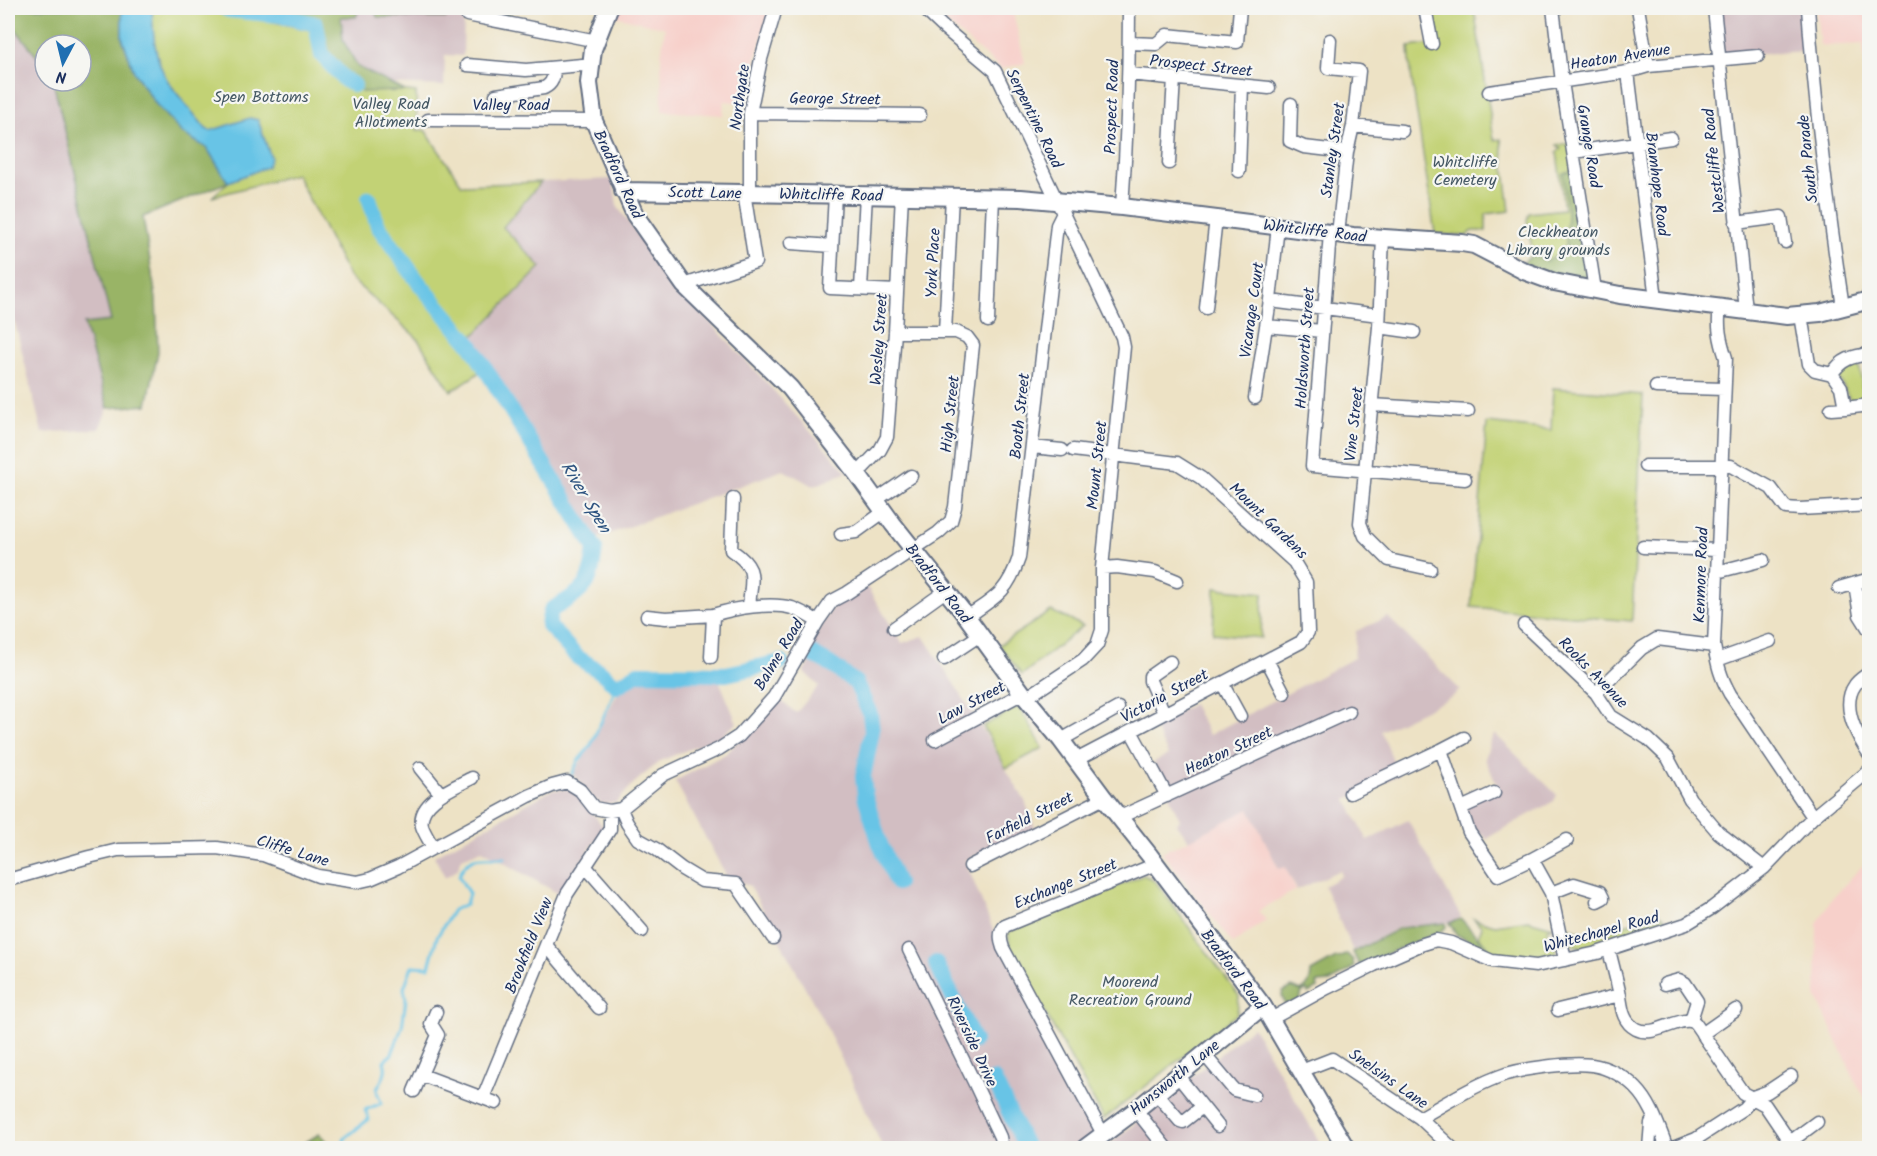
<svg xmlns="http://www.w3.org/2000/svg" width="1877" height="1156" font-family="Kalam,sans-serif">
  <rect width="100%" height="100%" fill="#f6f6f2"/>
  <filter id="ink" filterUnits="userSpaceOnUse"><feTurbulence type="fractalNoise" baseFrequency=".0167" numOctaves="2"/><feDisplacementMap in="SourceGraphic" scale="12" xChannelSelector="R" yChannelSelector="G"/><feConvolveMatrix kernelMatrix="1 2 1 2 8 2 1 2 1" color-interpolation-filters="sRGB"/></filter>
  <filter id="wash" filterUnits="userSpaceOnUse"><feTurbulence type="fractalNoise" baseFrequency=".008" numOctaves="4" result="noise"/><feDisplacementMap in="SourceGraphic" scale="24" xChannelSelector="R" yChannelSelector="G"/><feGaussianBlur stdDeviation="1.35" result="paint"/><feColorMatrix in="noise" values="0 0 0 0 0 0 0 0 0 0 0 0 0 0 0 0 0 1.4 0 .05"/><feComposite in="paint" operator="in"/></filter>
  <g filter="url(#wash)">
    <rect width="100%" height="100%" fill="#ede2c5"/>
    <path fill="#f7d0ca" d="M618 8H770L743 103 724 101 723 115 662 111 661 56 665 28 615 16Z
      M929 8H1012L1025 63 1001 69Z
      M1816 8H1869V103L1863 44 1820 46Z
      M1249 808 1279 869 1285 866 1296 890 1258 911 1266 920 1233 944 1162 852 1185 842Z
      M1869 859V1104L1858 1086 1816 996 1817 924 1832 898Z"/>
    <path fill="#d2bec2" d="M450 8 464 11 463 56 445 55 444 86 393 84 358 67 343 40 341 17H356L359 9 376 10 377 17 445 18Z
      M1720 8H1803L1808 51 1724 56Z
      M8 19 45 67V81H53L111 321 84 324 108 408 99 429 42 433 8 295Z
      M613 179 617 206 665 274 764 380 847 472 814 486 783 470 598 538 472 337 540 267 503 227 541 182Z
      M867 587 902 643 923 636 969 707 1025 801 1035 828 965 860 991 925 1103 1148H883L824 1022 750 886 727 877 675 781 727 753 779 699 796 713 819 686 803 671 809 665V646L834 605Z
      M1388 617 1460 690 1452 697 1381 731 1399 775 1346 799 1366 837 1367 841 1408 820 1461 917 1452 922 1399 927 1353 951 1324 886 1342 876 1340 870 1297 890 1285 867 1279 869 1249 809 1189 840 1177 824 1180 820 1154 762 1168 755 1154 726 1193 704 1209 735 1354 658 1356 631Z
      M642 679 719 680 737 723 721 736 660 761 633 784 616 803 602 804 591 796 574 774 620 689Z
      M1495 734 1557 795 1554 801 1489 837 1488 840 1472 826 1464 800 1497 784 1485 759 1490 742Z
      M568 789 579 795 604 828 559 894 482 850 462 858 457 870 445 877 434 856 552 790Z
      M1253 1027 1323 1148H1105Z"/>
    <path fill="#c2d274" stroke="#6e8069" stroke-width="1.5" d="M122 8H212L223 15 266 20 311 30 337 65 357 86 416 92 417 130H425L462 185 541 182 503 227 541 267 472 337 488 363 476 375 451 391 417 338 349 277 296 174 212 197 228 182Z
      M1432 8H1474L1494 140 1501 139 1510 211 1486 214V231H1472L1467 236 1435 234 1411 74 1409 47 1439 43Z
      M1571 143 1591 286 1522 264 1533 255 1527 220 1529 213 1564 209 1557 152 1561 149 1557 145Z
      M1854 360 1860 369 1864 401 1855 402 1850 400 1836 372Z
      M1553 388 1643 395 1632 621 1471 607 1487 423 1551 430Z
      M1215 588 1263 593 1261 638 1213 633Z
      M1051 611 1083 626 1022 675 999 645Z
      M1019 706 1043 748 1006 768 983 726Z
      M1144 875 1156 882 1239 996 1237 1014 1104 1119 1010 949 1008 932Z
      M1655 910 1664 917 1667 923 1590 947 1582 948 1571 944 1568 927 1594 936 1642 919Z
      M1474 919 1495 925 1528 920 1553 927 1547 929 1549 940H1556L1557 945 1555 952C1536 965 1507 956 1488 949V946L1478 936 1482 927Z"/>
    <path fill="#99b466" stroke="#5a7262" stroke-width="1.5" d="M8 8H122V37L134 72 158 107 182 133 207 148 228 182 143 217 156 299 158 352 147 405 108 408 84 324 111 321 53 81H81V45H45V67L8 19Z
      M212 8H511L509 20 451 8 446 18 377 17 375 10 359 9 356 17H341L343 40 358 67 405 91 361 92 357 86 337 65 311 30 266 20 223 15Z
      M1574 170 1590 280 1584 285 1522 264 1532 255 1546 261 1555 257 1566 246 1567 209 1563 173Z
      M1461 919 1486 946V948L1457 935 1449 923Z
      M1445 923 1446 927 1440 932 1359 965 1353 952 1400 928Z
      M1347 954 1353 960 1354 967 1330 982 1317 983 1318 988 1308 993 1307 990 1302 992 1300 1000 1285 1005 1282 995 1283 992 1292 987 1301 991C1308 987 1311 980 1311 972L1336 958H1339Z
      M319 1134 335 1148H296Z"/>
    <path fill="#68c4e6" stroke="#427aa2" stroke-width="1.5" d="M122 8H152C153 32 154 59 168 81 179 98 194 113 206 129L210 131 250 118 258 120 271 158 267 167 228 182 207 148 182 133 158 107 134 72 122 37Z"/>
    <g fill="none" stroke-linecap="round" stroke-linejoin="round">
      <path stroke="#68c4e6" stroke-width="3" d="M572 775 578 761 590 747 617 686
        M342 1148 345 1138 369 1119 365 1110 382 1103C370 1083 384 1086 385 1071 386 1068 385 1065 384 1061L392 1054 402 1027 406 999 404 988 412 966 429 967 437 937 453 910 466 904 469 894 459 876C468 852 484 859 505 858"/>
      <path stroke="#68c4e6" stroke-width="16" d="M225 8 229 10 279 15 316 24 322 55 345 80 354 85
        M369 198 378 226 419 283 471 345 595 548C590 590 585 589 551 610L548 625 577 657 601 672 617 686 638 673 726 674 781 662
        M810 653 830 664 856 683 870 714 872 731 863 777 865 796 880 844 897 883
        M936 963 974 1041
        M994 1080 1026 1148"/>
    </g>
  </g>
  <g filter="url(#ink)">
    <g fill="none" stroke-linecap="round" stroke-linejoin="round">
      <g stroke="#646e82" stroke-width="15">
        <path id="minor" d="M923 8 943 27 995 71 1122 337 1124 347 1102 568V630L1097 645 1083 660 1026 698
          M1425 8 1432 44
          M1553 8 1562 82 1595 290
          M1638 8 1648 66
          M1714 8 1746 310
          M1808 8C1815 108 1828 208 1843 307
          M467 15 597 41
          M1330 40 1328 68 1359 71 1353 126 1347 152 1338 234
          M1129 43 1156 44 1167 35 1237 42 1240 8
          M467 65 526 70 582 65 591 66
          M1628 72 1656 299
          M1129 74 1269 88
          M1489 92 1628 72 1648 66 1758 56
          M496 95 544 88C552 84 555 77 553 68
          M1291 104 1290 141 1304 147 1347 152
          M750 113 920 115
          M428 120 594 121
          M1353 126 1402 131
          M1574 152 1671 138
          M1169 163 1174 78
          M1239 171 1242 85
          M750 192V113L761 59 776 8
          M835 194 830 288 897 291
          M1122 207C1127 140 1129 74 1129 8
          M1736 223 1781 217 1785 242
          M1330 233 1312 466 1465 479
          M1383 238 1379 327 1360 523 1365 536 1389 560 1430 569
          M791 243 832 246
          M684 285 755 262 744 192
          M861 289 866 194
          M1278 302 1379 315
          M1720 307C1717 326 1720 340 1726 358L1714 646C1718 666 1720 676 1730 694L1813 817
          M1206 308 1216 218
          M1801 315 1809 364 1815 370 1832 374 1841 387 1845 408 1870 405
          M988 321 993 197
          M1266 326 1322 331
          M1379 327 1414 332
          M945 332 952 196
          M1832 374C1841 359 1853 356 1870 354
          M1656 387 1724 389
          M1255 398 1270 300 1278 226
          M1372 405 1468 411
          M1831 409 1845 408
          M1032 447 1062 450
          M1073 450 1177 463 1201 478 1294 562 1306 582 1308 632 1301 642 1076 760
          M1645 466H1731L1771 488 1786 508 1800 509 1870 505
          M857 474 880 450 887 437 895 332 902 195
          M733 499 731 550C759 569 751 577 749 607
          M876 500 911 476
          M841 534 856 532 885 511
          M1643 547 1717 550
          M1102 568 1117 567 1155 572 1177 581
          M1717 572 1763 560
          M1855 584 1860 615 1870 631
          M1839 588 1870 579
          M647 616 666 618 713 615
          M967 617C996 597 1007 593 1019 558L1057 225 1063 213
          M1524 625 1596 693 1611 716 1648 739 1668 758 1690 799 1718 832 1764 868
          M894 628 947 590
          M711 657 713 615C735 608 770 602 792 608 801 611 810 617 818 621
          M944 659 980 635
          M1267 660 1284 693
          M1717 660 1770 641
          M1870 672C1865 676 1858 680 1855 685 1840 706 1857 736 1870 755
          M1222 683 1240 716
          M1596 693 1642 648 1657 639 1714 646
          M1164 713 1150 681V676L1170 662
          M1131 731 1148 762
          M935 740 1023 693
          M1061 740 1118 708
          M1441 750 1464 738
          M420 768 441 794
          M1152 768 1167 796
          M1350 793 1441 750 1469 832 1498 875 1532 859 1551 893 1565 960
          M1461 808 1494 793
          M621 809 627 823 638 839 656 849 682 869 702 881 736 884 773 938
          M1120 817 1349 712
          M433 848C430 841 424 833 422 826 417 801 455 787 472 778
          M1532 859 1567 840
          M585 866 642 931
          M970 866 1104 798
          M8 880 89 857 118 850 217 848 263 855 318 876 357 882 370 879 398 867 529 796 552 786 567 782 580 790 594 808 610 811 621 809 663 775 719 749 739 736 774 697 818 621 832 601 847 593 938 533 951 521 955 507 973 345 967 337 956 332H895
          M1551 893 1574 884 1600 892 1603 898 1597 901
          M546 945 599 1008
          M909 950 975 1084 1000 1137 1002 1148
          M1609 950C1612 963 1616 977 1619 991 1622 1005 1621 1021 1636 1029 1655 1039 1682 1013 1695 1023L1743 1093 1765 1105 1794 1148
          M1665 984 1679 980 1685 983 1697 1001 1691 1020
          M1558 1010 1620 995
          M1271 1019 1327 988 1374 965 1420 945 1436 940 1451 943 1492 961 1536 966 1597 953 1686 924 1712 908 1764 868 1813 817 1870 770
          M1702 1034 1736 1010
          M1203 1053 1234 1090 1254 1095
          M1301 1071 1332 1059 1420 1118 1452 1148
          M422 1075 496 1103
          M1177 1075 1218 1126
          M414 1091 438 1035 431 1024 436 1012
          M1156 1093 1180 1121 1183 1122 1202 1107
          M483 1098 567 894 610 829V811
          M1136 1110 1166 1148
          M1420 1118C1448 1102 1476 1084 1506 1074 1528 1068 1570 1062 1592 1065 1607 1067 1626 1077 1636 1088 1652 1104 1659 1128 1667 1148
          M1103 1134 1003 948C1000 940 999 932 1005 926L1156 864
          M1790 1142 1817 1122
          M1649 1148 1651 1123 1654 1118
          M1673 1148 1696 1139 1744 1108 1753 1097 1767 1092 1791 1076"/>
      </g>
      <g stroke="#646e82" stroke-width="20">
        <path id="major" d="M609 8 593 49 589 83 594 121 635 215 684 285 790 388 857 474 893 524 967 617 1026 698 1061 740 1104 798 1150 856 1263 1006 1346 1148
          M623 191 1021 198 1122 207 1353 236 1462 243 1474 245 1524 271 1554 282 1620 295 1787 316 1820 313 1870 300
          M1085 1148 1136 1110 1263 1006"/>
      </g>
      <use href="#minor" stroke="#fff" stroke-width="12"/>
      <use href="#major" stroke="#fff" stroke-width="16"/>
    </g>
  </g>
  <g text-anchor="middle" stroke-width="4.5" stroke-linejoin="round" paint-order="stroke">
    <g font-size="16" fill="#1b2f5e" stroke="#f6f6f2">
      <text transform="translate(1620 56) rotate(-9)" y="6">Heaton Avenue</text>
      <text transform="translate(1201 65) rotate(6)" y="6">Prospect Street</text>
      <text transform="translate(739 97) rotate(-82)" y="6">Northgate</text>
      <text transform="translate(835 98) rotate(1)" y="6">George Street</text>
      <text x="511" y="110">Valley Road</text>
      <text transform="translate(1111 107) rotate(-88)" y="6">Prospect Road</text>
      <text transform="translate(1035 118) rotate(64)" y="6">Serpentine Road</text>
      <text transform="translate(1590 146) rotate(81)" y="6">Grange Road</text>
      <text transform="translate(1332 150) rotate(-82)" y="6">Stanley Street</text>
      <text transform="translate(1807 159) rotate(-96)" y="6">South Parade</text>
      <text transform="translate(1713 161) rotate(-96)" y="6">Westcliffe Road</text>
      <text transform="translate(619 174) rotate(65)" y="6">Bradford Road</text>
      <text transform="translate(1658 184) rotate(83)" y="6">Bramhope Road</text>
      <text transform="translate(705 192) rotate(1)" y="6">Scott Lane</text>
      <text transform="translate(831 194) rotate(1)" y="6">Whitcliffe Road</text>
      <text transform="translate(1315 230) rotate(7)" y="6">Whitcliffe Road</text>
      <text transform="translate(932 263) rotate(-87)" y="6">York Place</text>
      <text transform="translate(1251 310) rotate(-82)" y="6">Vicarage Court</text>
      <text transform="translate(878 339) rotate(-86)" y="6">Wesley Street</text>
      <text transform="translate(1304 348) rotate(-86)" y="6">Holdsworth Street</text>
      <text transform="translate(949 414) rotate(-84)" y="6">High Street</text>
      <text transform="translate(1019 416) rotate(-84)" y="6">Booth Street</text>
      <text transform="translate(1353 424) rotate(-84)" y="6">Vine Street</text>
      <text transform="translate(1096 465) rotate(-84)" y="6">Mount Street</text>
      <text transform="translate(1269 520) rotate(44)" y="6">Mount Gardens</text>
      <text transform="translate(1700 575) rotate(-88)" y="6">Kenmore Road</text>
      <text transform="translate(939 583) rotate(52)" y="6">Bradford Road</text>
      <text transform="translate(778 654) rotate(-59)" y="6">Balme Road</text>
      <text transform="translate(1594 672) rotate(46)" y="6">Rooks Avenue</text>
      <text transform="translate(1164 695) rotate(-28)" y="6">Victoria Street</text>
      <text transform="translate(971 702) rotate(-28)" y="6">Law Street</text>
      <text transform="translate(1228 750) rotate(-25)" y="6">Heaton Street</text>
      <text transform="translate(1029 817) rotate(-27)" y="6">Farfield Street</text>
      <text transform="translate(293 850) rotate(17)" y="6">Cliffe Lane</text>
      <text transform="translate(1065 883) rotate(-22)" y="6">Exchange Street</text>
      <text transform="translate(1601 931) rotate(-15)" y="6">Whitechapel Road</text>
      <text transform="translate(528 945) rotate(-68)" y="6">Brookfield View</text>
      <text transform="translate(1234 969) rotate(53)" y="6">Bradford Road</text>
      <text transform="translate(973 1041) rotate(65)" y="6">Riverside Drive</text>
      <text transform="translate(1174 1077) rotate(-39)" y="6">Hunsworth Lane</text>
      <text transform="translate(1389 1078) rotate(35)" y="6">Snelsins Lane</text>
    </g>
    <g font-size="16" fill="#455864" stroke="#f6f6f2">
      <text x="261" y="102">Spen Bottoms</text>
      <text x="391" y="109">Valley Road<tspan x="391" dy="18">Allotments</tspan></text>
      <text x="1465" y="167">Whitcliffe<tspan x="1465" dy="18">Cemetery</tspan></text>
      <text x="1558" y="237">Cleckheaton<tspan x="1558" dy="18">Library grounds</tspan></text>
      <text x="1130" y="987">Moorend<tspan x="1130" dy="18">Recreation Ground</tspan></text>
    </g>
    <g font-size="18" font-style="italic" fill="#2e5480" stroke="#f6f6f2">
      <text transform="translate(586 497) rotate(59)" y="6">River Spen</text>
    </g>
  </g>
  <rect width="1877" height="1156" fill="none" stroke="#f6f6f2" stroke-width="30"/>
  <g transform="translate(63 63) rotate(187)"><circle r="28" fill="#f6f6f2" stroke="#9ea6b7" stroke-width="1.5"/>
  <path d="M0-4.5L10 22L0 15L-10 22Z" fill="#1f6fb2"/>
  <text y="-9" font-size="16" font-weight="bold" text-anchor="middle" fill="#1b2f5e">N</text>
  </g>
</svg>
